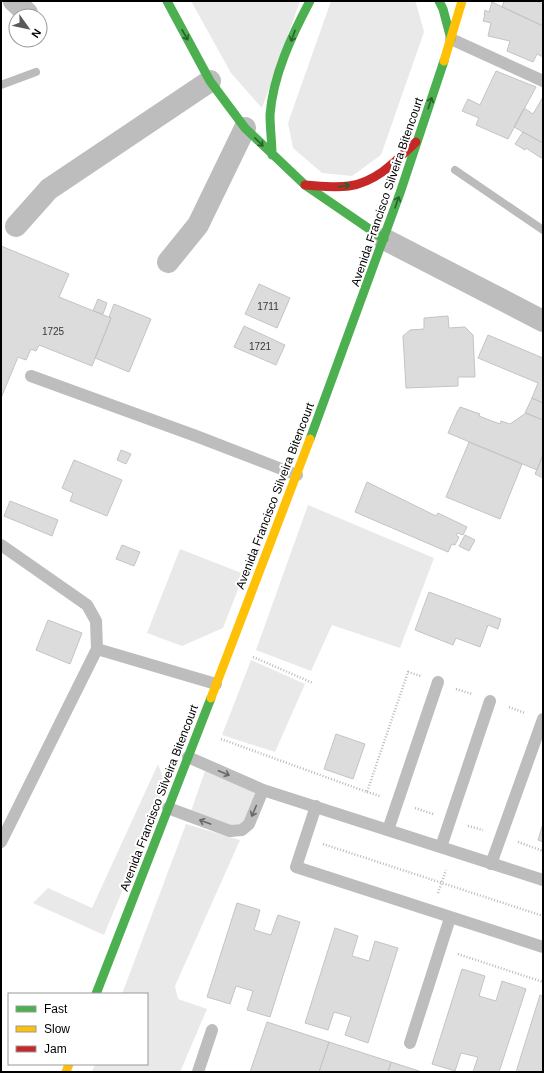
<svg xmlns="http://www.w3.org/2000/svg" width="544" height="1073" font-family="Arial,sans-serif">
  <rect width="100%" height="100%" fill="#fff"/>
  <path fill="#e9e9e9" d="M191 1H300L262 108 231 73Z
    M331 1H414L416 3 424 32 381 155 352 176 322 173 293 148 288 123Z
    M308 505 434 558 400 648 332 625 311 671 256 650Z
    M180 549 244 574 223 628 182 646 147 633Z
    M251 660 305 684 275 752 222 735Z
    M158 764 166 785 104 935 33 903 48 888 92 908Z
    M205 771 256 793 246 821 242 824 231 825 191 811Z
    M186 824 240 840 175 986 178 999 207 1009 180 1072H92L95 1064H147V994H122Z"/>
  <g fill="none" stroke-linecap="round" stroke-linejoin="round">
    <path stroke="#bbb" stroke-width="8" d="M1 85 36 72
      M455 170 543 230"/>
  </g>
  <path fill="#dcdcdc" stroke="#c4c4c4" d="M504 1H536L543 4V26L502 7Z
    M492 2 543 26V57L537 54 533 62 507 51 510 41 488 36 491 23 483 21 485 15H484L485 10 489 12Z
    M496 71 536 87 508 139 476 125 479 118 462 111 468 99 480 105Z
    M543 97V143L514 127 524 108 533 114Z
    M523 132 543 143V155L541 158 526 148 525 150 515 144Z
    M1 246 69 274 59 297 111 318 92 366 39 345 36 351 31 349 26 360 18 357 1 398Z
    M259 284 290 298 277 328 245 314Z
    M98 299 107 303 103 314 93 311Z
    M114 304 151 319 129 372 95 358 111 318 109 317Z
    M448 316 449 328 465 327 473 335 475 377H458V386L406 388 403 336 410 330 424 329V318Z
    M244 326 285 345 276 365 234 347Z
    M488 335 543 358V403L532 398 538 383 478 358Z
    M532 398 543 403V420L525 413Z
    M460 407 480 414 479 416 500 424 501 421 510 424 526 413 543 420V455L537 470 448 433 458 410H459Z
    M469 442 522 464 500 519 446 497Z
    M121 450 131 454 126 464 117 460Z
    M543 455V478L535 474Z
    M74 460 122 480 107 516 70 501 73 493 62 488Z
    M367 482 436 516 438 513 467 527 463 535 457 533 456 535 459 537 455 545 452 544 448 552 355 512Z
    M10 501 58 520 52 536 4 516Z
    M465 535 475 540 469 551 459 546Z
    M122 545 140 552 134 566 116 559Z
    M429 592 501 619 498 629 488 625 480 647 456 638 453 645 415 630Z
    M48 620 82 633 70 664 36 650Z
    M336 734 365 744 353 779 324 769Z
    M543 824V842L538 840Z
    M237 903 260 910 254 930 271 935 278 915 300 922 270 1017 247 1010 253 991 236 986 230 1004 207 997Z
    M335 928 358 936 352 956 369 961 375 941 398 948 368 1043 345 1035 351 1017 334 1012 328 1030 305 1023Z
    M462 969 485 976 479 996 496 1001 502 981 526 989 499 1072H473L478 1057 461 1053 455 1071 432 1064Z
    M540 995 543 996V1072H516Z
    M267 1022 329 1042 319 1072H250Z
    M329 1042 391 1062 388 1072H319Z
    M391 1062 422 1072H388Z"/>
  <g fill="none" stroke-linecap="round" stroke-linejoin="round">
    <path stroke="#b8b8b8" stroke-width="2.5" stroke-dasharray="1 2" stroke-linecap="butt" d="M253 657 313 683
      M456 689 472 694
      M509 707 525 713
      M221 739 367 792 408 672 421 676
      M367 792 380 796
      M415 808 433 814
      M468 826 483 830
      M518 842 543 851
      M323 844 543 916
      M438 893 446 870
      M458 954 543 982"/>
    <path stroke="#bdbdbd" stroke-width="12" d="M451 39 543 81
      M31 376 196 436 297 475
      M1 545 87 605 96 621 97 649
      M188 757 263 790 543 880
      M316 806 296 867 543 947
      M168 808 230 831 242 830 249 824 263 790
      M388 830 438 682
      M1 842 97 649 216 684
      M441 847 490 701
      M491 864 543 719
      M410 1043 450 918
      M198 1072 212 1030"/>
    <path stroke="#bdbdbd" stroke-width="22" d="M14 1 27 13
      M16 226 49 189 210 81
      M384 239 543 321
      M168 262 198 225 245 128"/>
    <path stroke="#4caf50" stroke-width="9" d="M167 1 210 81 245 128 305 185 384 239
      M439 1 443 9 451 39
      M272 155C272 142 270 128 270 115 273 75 292 35 310 1
      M310 439 400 193 444 61
      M96 994 211 698"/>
    <path stroke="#ffc107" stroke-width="9" d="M444 61 462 1
      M211 698 310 439
      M66 1072 69 1064"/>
    <path stroke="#c62828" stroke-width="9" d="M305 185C320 186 334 188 349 186 377 182 397 160 416 142"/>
  </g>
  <defs><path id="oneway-shaft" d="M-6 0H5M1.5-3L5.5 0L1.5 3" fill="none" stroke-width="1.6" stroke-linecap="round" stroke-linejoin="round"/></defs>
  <g stroke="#2a602c">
    <use href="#oneway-shaft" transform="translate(185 35) rotate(61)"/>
    <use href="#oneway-shaft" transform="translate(293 36) rotate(110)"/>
    <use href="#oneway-shaft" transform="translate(430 103) rotate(-72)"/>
    <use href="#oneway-shaft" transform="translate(259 142) rotate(45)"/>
    <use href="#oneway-shaft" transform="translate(344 186) rotate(-10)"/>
    <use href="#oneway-shaft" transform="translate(397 202) rotate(-71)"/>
  </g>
  <g stroke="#686868">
    <use href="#oneway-shaft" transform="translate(224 773) rotate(23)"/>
    <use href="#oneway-shaft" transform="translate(254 811) rotate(113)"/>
    <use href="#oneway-shaft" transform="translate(205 822) rotate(-160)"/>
  </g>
  <g text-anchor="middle" stroke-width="4" stroke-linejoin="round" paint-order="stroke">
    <g font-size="10" fill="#373737">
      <text x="268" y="310">1711</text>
      <text x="53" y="335">1725</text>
      <text x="260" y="350">1721</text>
    </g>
    <g font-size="12" fill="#000" stroke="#fff">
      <text transform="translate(387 192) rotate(-71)" y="4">Avenida Francisco Silveira Bitencourt</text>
      <text transform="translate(275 496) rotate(-69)" y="4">Avenida Francisco Silveira Bitencourt</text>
      <text transform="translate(159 798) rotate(-69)" y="4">Avenida Francisco Silveira Bitencourt</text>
    </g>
  </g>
  <rect width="544" height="1073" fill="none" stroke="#000000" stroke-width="4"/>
  <rect x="8" y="993" width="140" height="72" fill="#ffffff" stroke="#999999"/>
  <rect x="16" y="1006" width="20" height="6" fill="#4caf50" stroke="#999999"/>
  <text x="44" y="1013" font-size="12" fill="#000000">Fast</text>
  <rect x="16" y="1026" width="20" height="6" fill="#ffc107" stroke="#999999"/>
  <text x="44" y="1033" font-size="12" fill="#000000">Slow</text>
  <rect x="16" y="1046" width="20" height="6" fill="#c62828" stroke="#999999"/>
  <text x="44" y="1053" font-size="12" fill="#000000">Jam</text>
  <g transform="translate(28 28) rotate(123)"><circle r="19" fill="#ffffff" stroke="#999999"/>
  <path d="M0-3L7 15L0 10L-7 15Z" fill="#595959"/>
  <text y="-6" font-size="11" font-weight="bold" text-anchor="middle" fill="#000000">N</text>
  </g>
</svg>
